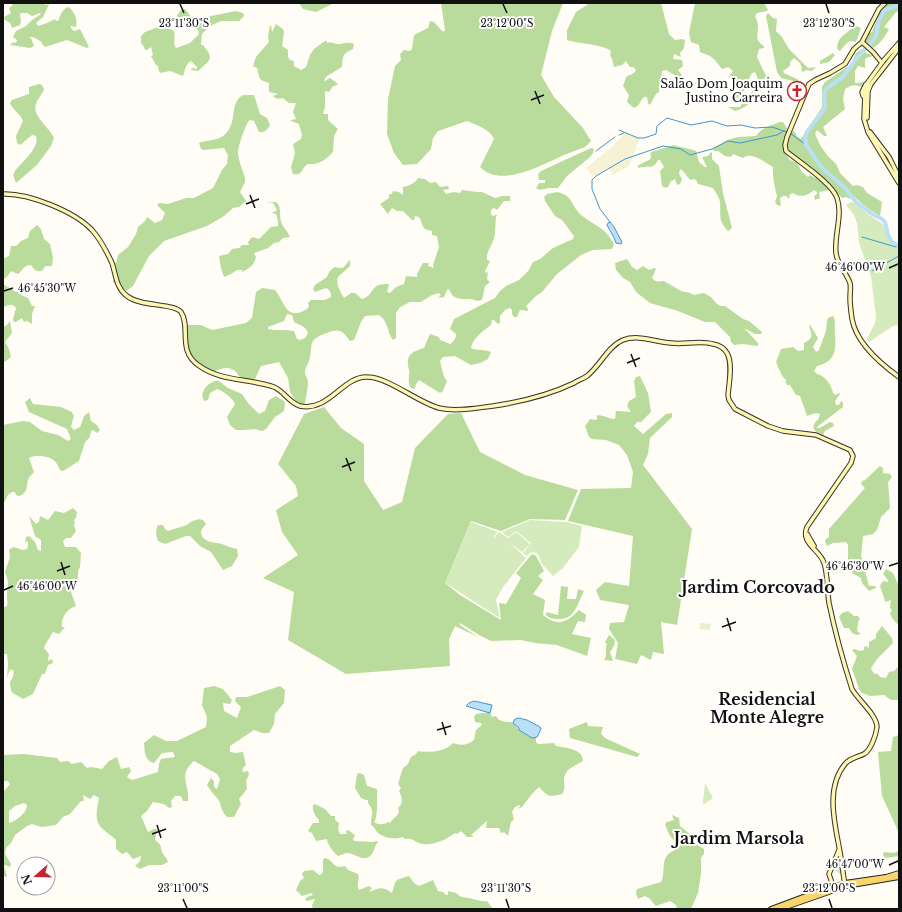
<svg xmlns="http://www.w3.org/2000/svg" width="902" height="912" font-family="'Libre Baskerville',serif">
  <rect width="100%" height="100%" fill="#fffdf5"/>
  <path fill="#f6f3d4" d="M625 133 640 138 629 166 613 175 608 167 593 177 586 168 613 146Z"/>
  <path fill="#d5ebbd" d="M851 202 855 203 869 215 883 224C887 236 888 241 899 248V325L893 326 869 342 867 339 875 323 876 317 871 276 859 243 857 223 854 215 846 205Z
    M530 520 567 522 582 526 579 547 563 568 553 576 542 564 538 554 534 552 530 553 527 556 523 553 531 543 516 531 508 537 502 532Z
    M471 522 498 532 494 536 495 539V537L499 532 508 538 516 532 530 544 522 552 510 543 526 558 503 587 496 600 500 618 445 583Z
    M705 783 713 798 704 804 703 802Z
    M838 861 839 862 841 875 833 869Z"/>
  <path fill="#b9dc9c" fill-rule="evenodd" d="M14 3H45V5L49 4 43 17 36 23 38 26 47 23 55 19 56 21H58C61 15 61 9 69 7 74 12 78 19 76 27L71 26V28L74 31 80 29 89 47 87 48 67 40 45 47 42 44V42C37 40 34 35 28 38H31L34 46 30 48 10 45 13 42 15 43 17 41V40L13 37 16 31 26 26 32 20 41 14 40 13 32 16 27 13H21L20 15 21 22 20 25 12 28 10 23 5 20 4 17 11 13 9 9Z
    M299 3H334L316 12 303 9Z
    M441 3H563L552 31 541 75 554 97 583 128 591 141 585 147C578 150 571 152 564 155 543 164 501 189 480 167L494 139C490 129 476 125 467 121L438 131 433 138 431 149 417 164 403 165 394 153 387 134 388 99 395 66 401 60 400 54 404 50 410 51 412 49 414 35 428 28 430 21 434 22 443 32 445 30Z
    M590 3H661L669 34 675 40 682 39 685 40 684 48 680 53 681 57 674 54 673 59 682 60 683 66 678 70 681 74 682 77 679 78 666 70 662 71 659 92 656 94 650 105 648 103 647 97H644C639 101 641 105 634 108L627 102 629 95 623 86 626 77C630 74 634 75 636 70L633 67H630L626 61 622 65 614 67 612 59 610 55 611 51C603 44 579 44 567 40V30L576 12Z
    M695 3H764L768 10 767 11 757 13 755 16C756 19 758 22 758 26 758 34 754 40 764 46V48L759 49 757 57 766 76C755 91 756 105 735 111L728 107H740L744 100 750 97C752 92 751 90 756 87 759 81 758 78 755 72L752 73C747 81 746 93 737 98L735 96V94L738 90 729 77 733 71 728 67 722 69 715 60 710 56 700 52 699 45 691 42 689 33Z
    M888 3H899V11L896 12 884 27 889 29C885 36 880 45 872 48L864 42 869 33 872 32 879 14Z
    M182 9H185L192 18 196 19 236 11 243 13 244 16 239 21H221L210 26 202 34 201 45H203L209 53 210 58 208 62 198 71 191 70 192 68 197 69V67L191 61C185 64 185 71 183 76L170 71 160 73 158 68V66L156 65 151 56 153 55 151 47 147 50H145L144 47 141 43V36L145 32 158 27H167L174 31C176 37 172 42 176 48L190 43 199 34 198 30 191 27 180 26 177 15Z
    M768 13 773 18 777 19 776 31 782 37 789 49 808 68 816 67 812 71 806 70 803 72 801 70 802 68 800 63 794 58 790 62V66L783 71 784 73 799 80 798 82 781 78 777 72 766 16Z
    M849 23 861 28 856 42 850 41 846 44 840 51 837 49C838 36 844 36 851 29L849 27Z
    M276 24 283 29 284 32 282 46 288 50V57L290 60 294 61V66L301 70 306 67 310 55 314 49 325 41H327V43C331 42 333 43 337 44 343 44 348 41 354 44L353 49C342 54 343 56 342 67L327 76 324 80 325 81 330 78 338 84 335 86H333L329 92 325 91V107L323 113 324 114H328V120L338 129 334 136 333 152C327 158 323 162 314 164 314 164 308 164 308 164 301 167 304 176 293 174L291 167 295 153 293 144 301 139 302 135 299 124 291 121V120L296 119 293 112 296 103H289L283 98 278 99 274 97 273 96 278 94 269 92V83C258 79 260 80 257 68L253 66 256 57 269 42 268 37 270 25 271 26 272 32Z
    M862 49 866 53 872 55 871 57H868L865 59V68L858 66 855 71V83L866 82 862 87C854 85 854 84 845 89L843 99 845 109 823 127 827 136H824L817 130 815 134 820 145 827 155 836 164 840 173 853 186 857 185 863 187 867 193 882 202 880 216C868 209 859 202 849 191L850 199 846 197 842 198 825 180 798 159 787 147 789 139 792 131 795 132 797 136 801 139 822 107V87L825 82 847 67H852L855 54Z
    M833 53 835 55 829 62 820 64V61Z
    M39 84 42 85 44 89C42 95 37 99 36 104 31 115 51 129 54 138L51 146 37 165 16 183 13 175 15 171C22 162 40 148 36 136L32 135 20 145 17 143 16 136 23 121C20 113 13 111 10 103L12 100 29 94V87Z
    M243 95H254L260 114 267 118 270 125C267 130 265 133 259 132L254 121 250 120C246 122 237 149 238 154 239 162 243 171 245 178V182L240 192 246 201 239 207 233 208 224 216 207 226 164 241 149 256 133 286 125 292 112 281 115 280 114 263H116L118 255 128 247 136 234 138 227 145 221 147 217 155 223 162 220 165 213 157 205 159 203 168 204 186 198H194L213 188 222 170 227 164 228 155 224 148 204 150 201 149 199 143C207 140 216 141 223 136 239 124 228 104 243 95Z
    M779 122H783L788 130 783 140V145L785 153 790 160 797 163 802 172 808 177 810 175 821 181 830 190 819 192 820 198 815 200 814 196 817 194V192L814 190C807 196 801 198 793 193L790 194 789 199 786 196H783L780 198 781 206 777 205 775 202 777 196C775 190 772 173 773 167 765 163 752 151 743 158L733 154 731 157 725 156 718 151H714L713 149 727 140 738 137 756 136C763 126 770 127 779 122Z
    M674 145C682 148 689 148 696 151L699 162 705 167H707L702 157 708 156 711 152 712 153V159L719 166 723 193 732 228 728 231C718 220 721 217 720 203 720 198 716 193 713 188L698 184 696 180 693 179 691 180C686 177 685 171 680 169L679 174 682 179 680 184 677 185 675 179 670 182 669 186 666 188 662 186 660 171 664 167 660 160H658C654 170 647 165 638 168V166C640 163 650 161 651 158 651 156 650 154 651 152Z
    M591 148 594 149 593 153 590 157 567 176 558 188H548L540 190 536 188 539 183H545V180H539L538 174 541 171Z
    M418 178 425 179 430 183 436 182 440 187 448 186 449 189 443 190 446 194 454 192 460 193 462 190 477 192H482L495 198 502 196H510V201H504L497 210 494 208 491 210V215L494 216 497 214C494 222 497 232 493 241 491 247 486 252 487 260L490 261 485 271 486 273 488 272 487 279 490 282 485 286 482 300 477 301C471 297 459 302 452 295 451 293 450 291 449 289L447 290 444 297 438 298 441 295 439 293 432 295 421 302H410L400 307 396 313V338L393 340C387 333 388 320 379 315L365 316 361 322 354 340 350 341C342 331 341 328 327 333 306 340 314 344 309 361 308 364 305 368 305 372 305 375 307 378 308 381 308 388 306 397 305 403L302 405 296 401 290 392 288 378 279 362 261 366 255 379C251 381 242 380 239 376 237 375 237 372 235 371 228 365 220 369 213 372 198 365 186 357 186 339 186 334 187 330 186 325H201L212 330 246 323 252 318 256 292 262 288 275 290C285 302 286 322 307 309L309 306 308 303 311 300H325L331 297C331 292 330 290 326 288L315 292 313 289 315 285 327 277C328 273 331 269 335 267 346 270 343 266 350 260V266C347 270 341 273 338 277 335 283 341 293 344 298L351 293H355L362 299C376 295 368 283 389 284L387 292 390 293 396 287 404 284 406 276 417 277V274L423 263H429L428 266 434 268 433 265 439 247 437 236 432 235V231C420 229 424 225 419 217L415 216 414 220H412L403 211H397L392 208 388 214 380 204 389 198V194H392L393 191 399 192 403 195V187C409 186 415 183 418 178ZM287 314 292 315 294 322C299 325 306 326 308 333L305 338 300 340 297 339 294 331C285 329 276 331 268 329V327L284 321Z
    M557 192C573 195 571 206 581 215 596 227 604 226 614 244L612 249 593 250 581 255 557 274 542 292 536 296 526 306 528 309V311L520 310 517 317H514L512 314V310L510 308 505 310 500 316V323L498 324 494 320H492L491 325C484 330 472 339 471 348 478 351 484 349 491 352L488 359 480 363 471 365 455 356 443 357 440 361 444 377 447 381 443 391 440 393 419 380 416 384 415 388 413 389 410 387C408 381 409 379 409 374 410 371 408 368 408 364 406 354 416 350 424 348L430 334 439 337 440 340 450 344C454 341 456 339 456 334L450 329 454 319 495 298 500 291 506 286 519 280 529 270 533 262 540 259 553 248 573 239 574 236 562 220 555 216 545 201 544 197 547 194Z
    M267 202H276C283 208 278 216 282 224 284 229 288 231 290 237L283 238 279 242 274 243 268 248 254 253 256 257C254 266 249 268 241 273L243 270H237L231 274 224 277 221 268 219 256 228 254 232 249 239 248 242 245H249L248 242 252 237 259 239 271 227 278 226V221L276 214 272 213 277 210 273 203Z
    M37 225 41 229 44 239 50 244 53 258 52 266H45C42 275 34 271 31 265 24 265 23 270 18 274L11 271 7 277 3 279 4 267 3 259 9 256 11 246H16L21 241 28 238 30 231Z
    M627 259 632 267 637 270 643 266 649 270 654 268 656 269 652 278C656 283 659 281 664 281L681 291 690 293 694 295 704 293 711 297 716 303 720 306H725L743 319 749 321 762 332 761 334H755L744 328 758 343V346L742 344 734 345 731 342 730 337 715 322H705L678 311 650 303 636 292 630 282 623 278 616 270 615 263Z
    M3 284 16 292H19L21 295 28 298 32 306H35L32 314V324L27 321 24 322 22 318 16 322H14L13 319 16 308C13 304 9 304 5 307L4 305 3 306Z
    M833 316 835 320C833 340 843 360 817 366L814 371C817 375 819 374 822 376 828 380 832 387 833 393L836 395 839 393 840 394 835 401 836 405H839L841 401 843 403V407L818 426 817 428H820L830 422 833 423 834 426 825 431 823 435C816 431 810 431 816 421L818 420 820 414C815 412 811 415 807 416L800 396 796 395 790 385H787L786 383V380C782 377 778 367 776 362L781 349 793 347 798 351 804 350V343C814 338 812 335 809 326L810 325 818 338 813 347 816 352 819 350 826 331 827 321 828 318Z
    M10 321 12 333 5 342 9 349 11 357 3 363V327L7 325Z
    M640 376 648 393 651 412 641 422H637L634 426 643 434 666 414 672 413V417L650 438 648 454 643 465 692 529 677 625 661 622 664 654 653 652 651 660 641 655 637 664 615 659 618 643 609 629 610 623 624 622 629 605 600 600 596 590 605 582 629 586 633 536 568 521 581 489 631 488 633 472 627 455 619 445 606 440 592 439 589 437 585 426 590 419 596 420 597 419V415C604 415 609 419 615 419L616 411 631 412 627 406 629 401 636 397 634 381 636 377Z
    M215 381H219L228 388 242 394 248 403 259 414 265 411 269 400 276 396 284 401 285 404 284 411 275 417 266 429 262 431 255 429 244 430H236L230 425 227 417 235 404C233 398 223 391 217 389L210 393 208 400 204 401C199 392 207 384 215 381Z
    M30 398 33 404 61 407 72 412 73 415H74L71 427 74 430 80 427 84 416 89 412 91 421 97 425 100 430 97 433 93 430 91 431 90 437 85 442 79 461 63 471 60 470C59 468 58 466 57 464 53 456 36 454 29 458L34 472C32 475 29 476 28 480 26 487 28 493 19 496L16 495 15 492H12L8 495 5 501 3 502V425L23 421 30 422 42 431 58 435 68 441 71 439 67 429 29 412 25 402Z
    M324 407 341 428 364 444V481L383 510 402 502 415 448 448 414 461 413 480 452 525 475 578 490 565 520 530 519 501 531 471 521 445 583 460 595 501 620 499 603 506 604 521 578 516 573 532 554 536 556 544 571 538 576 543 580 533 594 545 600 543 615C558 627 566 623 579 610L586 615 585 622 578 621 572 634 591 638 587 656 557 645 535 643 521 640 491 641 479 635 460 623V625L478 637 455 626 449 639 450 666 346 674 288 640 294 592 263 578 298 555 282 532 276 510 298 496 296 486 278 464 304 414Z
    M880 466 883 468V473L890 474 892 477 888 482 890 508 881 517 877 530 873 534 863 536 861 556 869 586H875L876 588 869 591 862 583 861 578 852 573 848 561V545L846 542 833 543 827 546 825 541 826 539 829 537V529L865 488 861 484 862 481 865 480Z
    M73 508 77 512 76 518 73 521H75L74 526 76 531 71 538H66L63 541 65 547H76L81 553 80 567 78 571V578L71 592 76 606C67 609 61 617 62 627H65L59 634 53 632 45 645 44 648 49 654 48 661 52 659 53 663 48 665 45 674H42L33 694 23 699C13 692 11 696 10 682L13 677 14 671 10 669 7 678 8 664 7 654H3V608L7 606C8 602 7 600 7 596 7 586 10 584 5 572L10 557 9 550 13 547 23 550 27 549 28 546V542L27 541 25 543 26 537 29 536 35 542 38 550 41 551V540L35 536 29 516 36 524 39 522 40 516 48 520 55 511 64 513Z
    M200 519 204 521 206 524C204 527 201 529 201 532 202 543 214 542 222 544 227 546 232 548 237 549L238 556 232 566 223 570 211 552 200 546 190 536H186L165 544 158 541 156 534 157 526 160 525H163L165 529 168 531 187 525 192 521Z
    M886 569 893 573 899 586V626L892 618 890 613 892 611 890 607 891 600 886 602 885 601 880 586 882 582 884 581 888 582V580L883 574Z
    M561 586 568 587 567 599H576L578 589 584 591C577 604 575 620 558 619 553 619 549 618 546 615V612L558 615Z
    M848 611 854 616H858L860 619 858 622 857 631 861 634 857 635 852 633 849 628H844L839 617 842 613Z
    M882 626 892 638 893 643 877 659 871 668 872 671 875 674H878L880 677 886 678 889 672 894 671 899 666V700H891L884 695 870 696 862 693 859 689 855 677 852 669 857 656 852 650 854 649C858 650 860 652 864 650V647L867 646 869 649V642L876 638V634Z
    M609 635 615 640 614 646 610 652 613 661 604 660C608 656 604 649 607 644L605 642Z
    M214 686 223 689 232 700 230 704 223 703 224 711 237 718 241 707 235 701 236 697H247L280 686 285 690 284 703 275 714 274 724 269 733H262L254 730 230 746V752L235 753 243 752 246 765 243 768 242 772 248 771 249 774 246 781 247 789 239 799 241 804 234 817H227C220 810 222 805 218 799 214 795 211 791 207 785L211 778 214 781V787L217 789 220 779 217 774 194 761C177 776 190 784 188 801H183L181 796H175L171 801 172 807 169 808 164 804 153 802 147 811 141 816 148 832 154 829H157L155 840C164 847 159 846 163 854 165 857 167 858 168 862L162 865H149L140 869 135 866 140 861 141 856 133 859 127 852 122 854 116 849V840C112 836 108 834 104 830 93 822 97 809 99 798L94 795 90 799 83 795 84 801H81L70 814 63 817 56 825 42 827 32 824 27 826 15 835 11 843 6 848 5 854 11 864 10 867 5 865 4 866 7 876 6 877 3 875V792L10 784 8 781H3V755L24 754 57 758 60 762 68 761 72 764 81 762 87 768 91 767 102 769 109 761 117 757 121 769 129 767 131 771 127 777 132 780 158 772 159 764 161 759 175 757 173 752 162 753 154 763C144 760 145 752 144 743L154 735 166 741H177L206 727 207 717 202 705 204 688ZM24 803 27 805C27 813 16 821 9 823V811L15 806Z
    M490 712 492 717 496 716C499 722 506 722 512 722 519 730 525 737 536 738V742L538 744 554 743 556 746C565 748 583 748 583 761 577 765 567 768 565 775 562 782 567 787 562 794 548 798 548 796 539 787L531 795 522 807 518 809 520 806 519 805 515 807 512 812 514 819 511 822 508 836 504 832 502 833 500 832V829L498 828H486L487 821 471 835 473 836V837H467L461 831 457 834 455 833C446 840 431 847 419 843 412 841 414 838 405 839L403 837C395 840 383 838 377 832 375 829 374 827 371 825 371 816 375 811 368 803V800H366L361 798 355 788 357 774 360 773 364 775 367 786 377 789C377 797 378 818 374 822 378 825 384 825 388 822L390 823C393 818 397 817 399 812L398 808C404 803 402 797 399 791L401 788 398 784 403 768 408 764 411 757 416 754 418 751C429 753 445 752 453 743 461 746 468 745 474 740L476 730 482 725 481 723 475 722 474 717 476 714Z
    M587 722 588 726 603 727 601 734 605 738 640 754 637 757 570 738 569 729Z
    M899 735V833L882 796 878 752 891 751 893 737Z
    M315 804 325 809 331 816H335V820L339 823 338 830 340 834H347L346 831 348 830 355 835 353 839 354 841 372 842 377 841 378 842C374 846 375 851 371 855 364 863 355 853 347 853 344 853 342 855 338 856 334 853 327 844 327 839L316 841 312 833 308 831 313 823H319V820C315 816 312 810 313 805Z
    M672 815 679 818 680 826 691 835V838L688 840 689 843H694L704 849V854L701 858V874L698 893 691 909H677L676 905 670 901 656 906 649 898 645 896 638 899 636 893 637 889 661 882C667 871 658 857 675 850L674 841C670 837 667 830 665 824L667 822 674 820Z
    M899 851V856L885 858 883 855 884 852 893 853Z
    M324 858C335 859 331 870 345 866L348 870 358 874C360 880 356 885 359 890L369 886 372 888 369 892C380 888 382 886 392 893 397 878 393 881 409 876L414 883 419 886 433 880 438 891 443 892 446 895H448V891L456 893 461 897C470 897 478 902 487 901L493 909H313L312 905 315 899 307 901 305 900 307 897 313 895 311 893 302 896 296 890 300 881 304 878 302 874 304 871 313 870 319 875 322 874C325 868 321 863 324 858Z"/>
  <path fill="#e6f2cf" d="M700 623 711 624 710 630 699 629Z"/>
  <path fill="#b9e0f7" stroke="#3f96cf" d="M610 222 614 227 622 242 621 244 616 243C614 236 610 231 607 225L608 223Z
    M474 701 492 705 490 713 466 706 469 703Z
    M519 718 527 720 540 727 541 729 537 737 532 738 519 730V728L513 723 515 719Z"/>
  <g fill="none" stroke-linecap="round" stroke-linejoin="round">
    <path stroke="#3f96cf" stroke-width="1" d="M619 130 638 138H644L656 134 657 126 667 118 691 125 712 121 727 126 741 125 755 128 772 127 787 132
      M790 133 806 145
      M619 135 624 133
      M596 151 615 137
      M610 222 600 209 592 189V180L596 176 625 159 663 146 681 149 690 155 712 149 728 141 740 143 777 135 784 131
      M862 237 896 247 899 246
      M872 271 899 256"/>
    <path stroke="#b9e0f7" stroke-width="4" d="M899 5 885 10 879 20 876 36 870 44 856 59 843 77 827 88 824 93 825 108 807 132 805 138 806 145 822 168 845 188 856 202 872 214 882 219 885 222 888 235 892 242 899 246"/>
    <g stroke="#333" stroke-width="5.5">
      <path id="secondary" d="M885 3 879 9 862 42 854 49 845 64 830 73 815 80 809 84 787 137 785 145 786 151C799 162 832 183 837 198 843 215 834 235 836 253 837 264 846 272 850 283 851 287 850 293 850 298 850 305 851 312 852 319 856 342 881 364 899 377
        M862 42 873 52 882 63
        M899 43 884 60 868 82 865 92 864 119 868 132 899 183
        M865 96H863L862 92 866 84
        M867 118 868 91 871 84 899 48
        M870 132 889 157 899 177
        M3 194C28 193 74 211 92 230 100 239 107 252 112 263 116 275 116 288 127 296 141 307 174 303 181 312 191 327 177 350 198 365 221 382 248 378 274 387 284 391 289 403 300 406 329 412 343 376 367 377 388 377 417 402 439 408 455 412 476 408 493 406 520 402 549 395 574 383 578 380 583 379 587 376 600 366 608 346 623 340 638 334 655 342 671 343 684 345 699 340 713 344 719 345 724 348 727 353 733 363 729 384 728 395L729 400 735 409 768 426 783 431 816 435 850 450 853 456 851 463 807 527C800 543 820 550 824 563 828 575 827 590 829 603 835 632 843 661 852 689 858 700 877 715 877 727 876 735 871 750 864 754 858 757 850 758 845 764 825 788 835 824 840 852 842 863 843 874 845 885
        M807 534 814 546
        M834 889 829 874 839 850"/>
    </g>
    <g stroke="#222" stroke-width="6">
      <path id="primary" d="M771 909 811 894 845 883 886 877 899 873
        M780 909 846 886 899 877"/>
    </g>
    <use href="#secondary" stroke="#fff6b0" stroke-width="3.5"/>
    <use href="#primary" stroke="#f9d66b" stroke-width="4"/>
  </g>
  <path fill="none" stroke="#111" stroke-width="1.5" d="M180 4 184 13M503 4 507 13M826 4 829 13M535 91 540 104M531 100 544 95M250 195 255 208M246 204 259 199M889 268 898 264M4 291 13 288M631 354 636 367M627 363 640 358M346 458 351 471M342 467 355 462M61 562 65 575M889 566 898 563M57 571 70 566M4 590 13 586M727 618 731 631M722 627 736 622M442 722 446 735M437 730 451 726M157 825 161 838M152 834 166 829M889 865 898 861M183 899 187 908M506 899 509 908M829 899 832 908"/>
  <defs>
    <g id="church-ring" transform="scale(1)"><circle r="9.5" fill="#fff" stroke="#c4262e" stroke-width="1.5"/><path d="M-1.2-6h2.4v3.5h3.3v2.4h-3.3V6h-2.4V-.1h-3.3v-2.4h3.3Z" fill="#c4262e"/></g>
  </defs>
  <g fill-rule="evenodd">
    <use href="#church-ring" x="797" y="91"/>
  </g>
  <g text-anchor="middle" stroke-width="4" stroke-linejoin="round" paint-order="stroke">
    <g font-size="12" fill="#111" stroke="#fff" text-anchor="end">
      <text x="783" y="88">Salão Dom Joaquim<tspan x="783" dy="14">Justino Carreira</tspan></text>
    </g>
    <g font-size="16" font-weight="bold" fill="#111" stroke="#fff">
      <text x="758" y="593">Jardim Corcovado</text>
      <text x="767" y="705">Residencial<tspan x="767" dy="18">Monte Alegre</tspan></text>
      <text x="739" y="844">Jardim Marsola</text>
    </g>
  </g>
  <g font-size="10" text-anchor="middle" fill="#111" stroke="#fff" stroke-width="4" stroke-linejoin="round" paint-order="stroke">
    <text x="829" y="27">23°12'30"S</text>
    <text x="184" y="27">23°11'30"S</text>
    <text x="507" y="27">23°12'00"S</text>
    <text x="855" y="271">46°46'00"W</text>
    <text x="47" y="292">46°45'30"W</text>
    <text x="855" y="570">46°46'30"W</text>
    <text x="47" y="590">46°46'00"W</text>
    <text x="855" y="868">46°47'00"W</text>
    <text x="183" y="892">23°11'00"S</text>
    <text x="506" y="892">23°11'30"S</text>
    <text x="829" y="892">23°12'00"S</text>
  </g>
  <rect width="902" height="912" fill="none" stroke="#111111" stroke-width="8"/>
  <g transform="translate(36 876) rotate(250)"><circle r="19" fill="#ffffff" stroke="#a0a0a0"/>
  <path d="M0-3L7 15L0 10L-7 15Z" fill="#c4262e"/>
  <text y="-6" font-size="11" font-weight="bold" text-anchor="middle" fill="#111111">N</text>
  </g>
</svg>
